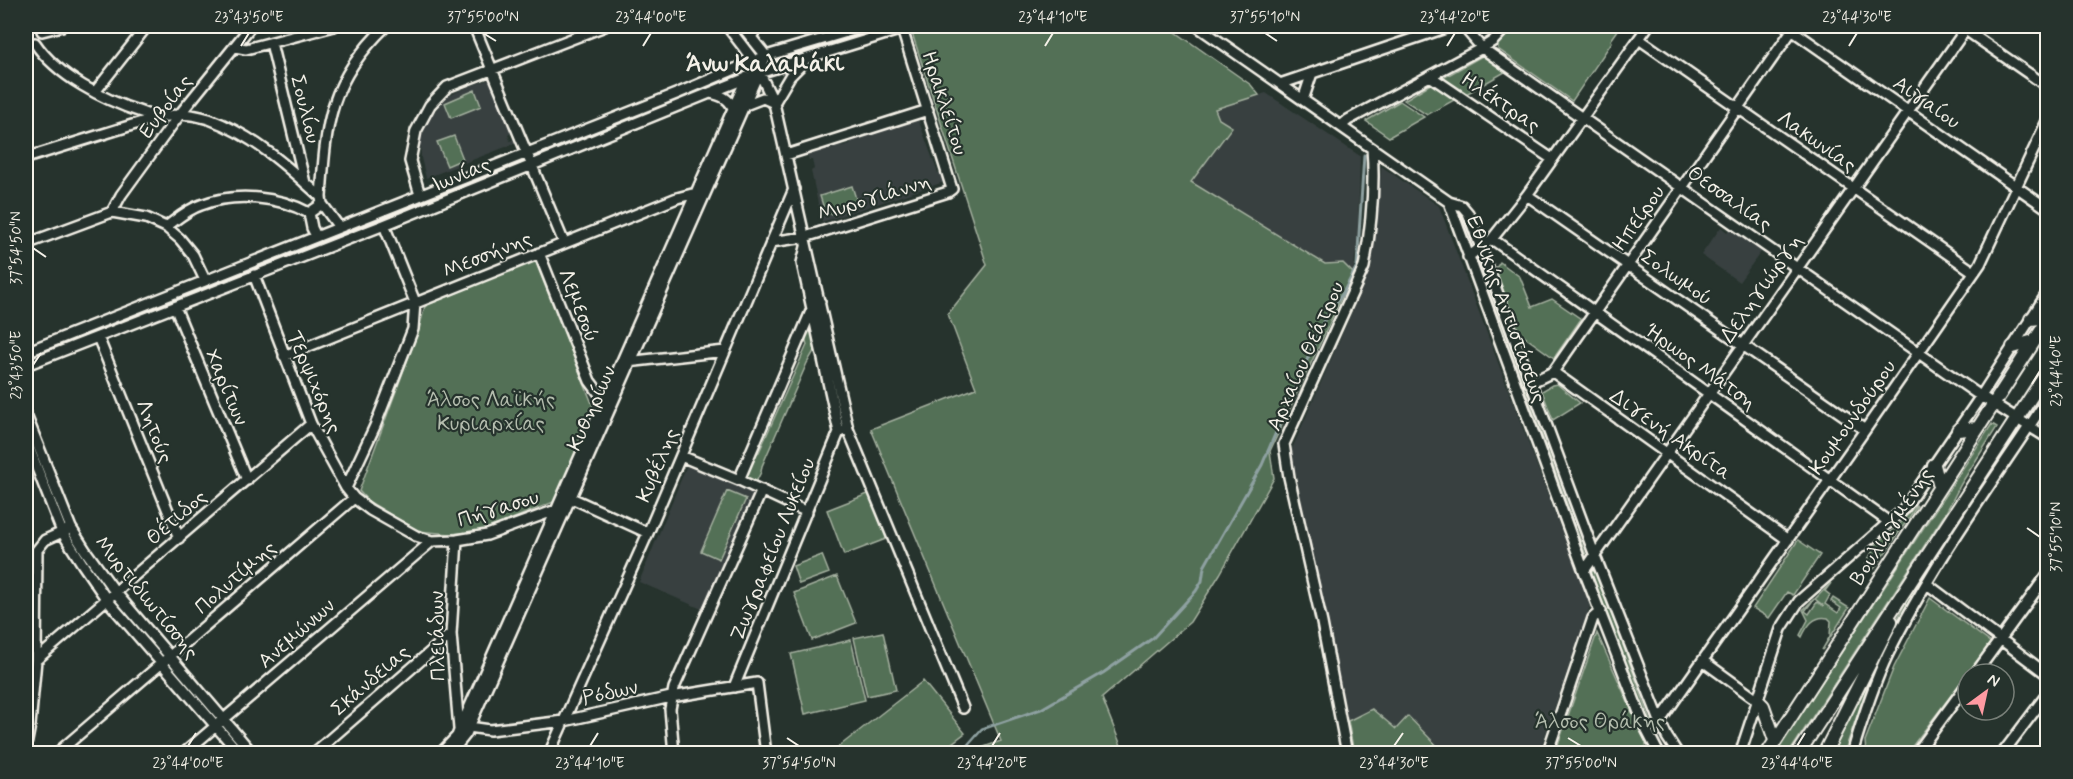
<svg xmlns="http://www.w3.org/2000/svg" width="2073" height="779" font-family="Mynerve,sans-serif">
  <rect width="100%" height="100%" fill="#26332d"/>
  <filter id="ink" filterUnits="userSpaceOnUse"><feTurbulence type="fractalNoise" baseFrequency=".0167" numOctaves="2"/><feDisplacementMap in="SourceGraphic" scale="12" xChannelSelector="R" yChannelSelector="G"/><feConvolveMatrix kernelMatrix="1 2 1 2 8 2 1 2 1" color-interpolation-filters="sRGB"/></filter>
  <g filter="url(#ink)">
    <path fill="#37403f" d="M490 79 514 132 508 135 510 141 514 139 516 143 426 178 421 158 420 140 429 118 448 96 470 86Z
      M1266 93 1360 156 1358 234 1353 273 1343 263 1325 264 1191 182 1232 128 1219 119 1215 109Z
      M918 119 938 173H941L944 182 822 222 811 171 814 169 812 160H809L807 155 841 144 842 146 850 144 851 141Z
      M1381 166 1439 206 1590 606 1539 753H1444L1408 716 1396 729 1372 710 1348 721 1291 451 1371 268 1376 234Z
      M1721 227 1727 232 1731 227 1738 232 1737 234 1740 237 1742 235 1763 249 1739 282 1701 255Z
      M687 465 754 494 704 610 639 582Z"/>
    <path fill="#536f56" stroke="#a4b09f" stroke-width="1.5" d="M937 26H1167L1251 85 1259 95 1215 109 1219 119 1232 127 1191 182 1325 264 1343 263 1353 273 1270 451 1274 478 1220 574 1190 622 1102 698 1124 753H967L1001 741 871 429 976 388 948 314 987 265 912 33Z
      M1517 26H1588L1593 28 1594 26H1621L1611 40 1612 42 1572 101 1498 49V44Z
      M1482 56 1505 72 1466 94 1443 78Z
      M721 78 722 81 688 95 683 101 545 154 541 152Z
      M1432 83 1456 99 1427 115 1404 100Z
      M475 90 481 106 451 118 445 103Z
      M1400 101 1424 117 1389 137 1366 121Z
      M454 136 463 159 447 166 437 142Z
      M512 162 515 164 514 169 354 234H349L346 231 348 228Z
      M852 186 858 205 826 215 820 196Z
      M312 243 311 246 26 363V359L74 339 77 335Z
      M535 260 595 411 556 501 482 531 450 534 418 531 368 501 359 491 419 329 425 306Z
      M1477 261H1478L1586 555H1584L1475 264Z
      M1500 262 1520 277 1532 307 1552 299 1581 319 1554 358 1522 335 1519 337 1494 271Z
      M813 321 820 341 807 363 762 466 761 472 755 484 744 478 754 455 759 452 807 345 805 337Z
      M1557 384 1580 403 1553 420 1542 391 1552 385Z
      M1992 424 1997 427 1961 484 1945 514 1789 753H1775Z
      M727 491 746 499 719 559 701 551Z
      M873 492 891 537 844 555 827 510Z
      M1916 505 1917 506 1874 569 1865 568C1865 559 1874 554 1874 546L1899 525Z
      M1798 540 1820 555 1793 595 1787 592 1769 618 1753 608Z
      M822 555 829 573 799 584 793 566Z
      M1593 571 1596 573 1652 723H1649L1591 573Z
      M837 576 856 623 812 640 794 593Z
      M1831 583 1825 591 1830 595 1825 604 1838 613 1841 608 1831 601 1833 598 1849 608 1822 650 1830 636 1831 621 1828 618C1814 615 1807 626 1802 637L1800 635 1808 620 1803 610 1814 599 1805 611 1809 614 1817 602 1824 606 1815 599Z
      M1916 583 1919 585 1873 670 1844 753 1827 754Z
      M1930 598 1991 643 1907 753H1866L1865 741 1894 667Z
      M883 632 896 690 867 696 854 638Z
      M1597 633 1647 745 1638 753H1555Z
      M851 640 865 700 805 714 791 654Z
      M923 681 965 733 939 753H841L837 748Z
      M1372 709 1396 729 1408 716 1444 753H1354L1348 721Z"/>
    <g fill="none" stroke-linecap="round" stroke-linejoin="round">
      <path stroke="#8ea1a1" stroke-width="3" d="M960 754 982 729 1041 709 1103 673 1153 638 1196 591 1202 581 1204 567 1262 465 1325 318 1343 293 1357 266 1364 155"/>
      <g stroke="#f4f1e8" stroke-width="14">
        <path id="minor" d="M474 26 564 243
          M727 26 754 61 774 103 848 429 963 708
          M742 26 766 56
          M1197 26 1449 202 1462 206 1468 213 1595 556 1660 721 1667 737 1678 754
          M1463 26 1482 48 1976 393 2048 438
          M1786 26 2048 209
          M1960 26 2048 87
          M42 31 62 26
          M751 37 758 26
          M1639 39 1974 272
          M35 43C57 76 104 100 141 112 147 114 153 117 159 117 165 117 171 115 177 115 187 113 199 116 209 119 253 135 287 166 321 197L322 204
          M271 43 305 183
          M235 47 246 49 334 26
          M1430 76 1552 159
          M1280 84 1451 26
          M95 92 147 26
          M710 93C720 95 729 98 733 108
          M1303 100 1312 73
          M774 103 790 76 804 62
          M745 105 763 98 774 103
          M1341 126 1348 120 1482 48 1493 41 1507 26
          M786 155 928 110
          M26 158 158 117
          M420 195 410 161 416 131 430 105 447 87 605 26
          M1527 195 1865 430
          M321 197C326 122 329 81 386 26
          M1449 202 1584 571 1644 725 1659 754
          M112 212 121 195 180 114 251 26
          M166 227C177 219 188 209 201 205 235 192 278 196 309 213
          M316 236 312 228 309 213 322 204 339 227
          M1492 239 1889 522
          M771 242 805 237 948 192 952 189 902 29
          M26 244 112 212 146 218 166 227 180 239 193 255 205 280
          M806 247 802 263 839 432
          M539 253 590 381 599 393 606 398
          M1468 257 1492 239 1527 195 1648 26
          M254 275 311 424 346 488 354 498 370 510 416 536 432 541 457 540 487 535 556 510
          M175 307 247 480
          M98 337 179 538
          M26 352 676 94 766 56 867 26
          M284 356 677 198 696 193 699 194
          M627 362 725 351
          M26 365 384 225 759 73 912 26
          M1553 372 1795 26
          M1530 383 1553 372 1788 540
          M26 415 71 528 85 550 116 593 253 754
          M26 440 62 532 83 565 107 600 240 754
          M681 456 739 480 807 512
          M739 480 812 309 820 302
          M346 488 375 426 413 329 415 302 384 225
          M565 495 648 533
          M457 540 451 634 459 729
          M1584 571 1968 26
          M1927 584 2048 675
          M36 660 311 424
          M1703 661 1757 700
          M1975 674 2048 574
          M734 687 839 432 848 429
          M1660 721 1865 430 1980 264 2048 119
          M469 727 490 730 564 721 671 697 757 683 766 754
          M26 746 30 725 36 660 37 550 45 540 67 530
          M56 754 354 498
          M183 754 432 541
          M313 754 451 634
          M440 754 457 736 459 731 747 77
          M450 754 466 734 766 56
          M549 754 648 533 794 189
          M674 754 670 709 674 688 762 490
          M1347 754 1322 623 1289 477 1284 444 1364 267C1371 229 1375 187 1372 148
          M1547 754 1593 618 1601 611
          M1740 754 1781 629 1799 601 1903 510 1981 396 2048 292
          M1852 754C1862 720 1873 685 1888 654 1932 564 1993 482 2048 398
          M1916 754 1968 683
          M2002 754 2048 693"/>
      </g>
      <g stroke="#f4f1e8" stroke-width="16">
        <path id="major" d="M2031 319 2048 317
          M2013 347 2034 341
          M1958 430 1978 428
          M1934 465 1940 487
          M1757 700 1763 706 1775 740
          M1767 754 2048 320
          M1798 754 2048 371
          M1824 754 1891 621"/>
      </g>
      <use href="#minor" stroke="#26332d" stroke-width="9"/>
      <use href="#major" stroke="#26332d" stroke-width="12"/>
    </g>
  </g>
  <path fill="none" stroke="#f4f1e8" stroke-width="2" d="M483 33 496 41M1265 33 1277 41M241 46 249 33M643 46 651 33M1045 46 1053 33M1447 46 1455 33M1849 46 1857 33M33 248 46 257M33 365 41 353M2032 384 2040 371M2027 528 2040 537M787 738 799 746M1568 738 1581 746M188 746 196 733M590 746 598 733M992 746 1000 733M1394 746 1403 733M1797 746 1805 733"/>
  <g text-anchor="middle" stroke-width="4.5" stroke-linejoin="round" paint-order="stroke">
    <g font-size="21" fill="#f4f1e8" stroke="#26332d">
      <text transform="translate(1501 102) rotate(34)" y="7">Ηλέκτρας</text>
      <text transform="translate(1927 102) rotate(35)" y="7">Αιγαίου</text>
      <text transform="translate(945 103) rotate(72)" y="7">Ηρακλείτου</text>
      <text transform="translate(165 106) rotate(-53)" y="7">Ευβοίας</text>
      <text transform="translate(306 109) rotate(76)" y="7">Σουλίου</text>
      <text transform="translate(1817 141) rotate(35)" y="7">Λακωνίας</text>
      <text transform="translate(461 174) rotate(-22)" y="7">Ιωνίας</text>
      <text transform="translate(874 197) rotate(-17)" y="7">Μυρογιάννη</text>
      <text transform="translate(1730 198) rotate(35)" y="7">Θεσσαλίας</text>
      <text transform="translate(1638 218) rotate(-55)" y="7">Ηπείρου</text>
      <text transform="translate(487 254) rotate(-22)" y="7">Μεσσήνης</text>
      <text transform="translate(1677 277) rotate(35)" y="7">Σολωμού</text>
      <text transform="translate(1761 288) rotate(-55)" y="7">Δεληγιώργη</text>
      <text transform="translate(579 305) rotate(68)" y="7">Λεμεσού</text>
      <text transform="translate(1507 309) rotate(70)" y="7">Εθνικής Αντιστάσεως</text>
      <text transform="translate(1305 356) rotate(-66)" y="7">Αρχαίου Θεάτρου</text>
      <text transform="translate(1701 366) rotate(36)" y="7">Ήρωος Μάτση</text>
      <text transform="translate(315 382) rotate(67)" y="7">Τερψιχόρης</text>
      <text transform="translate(227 387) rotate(67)" y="7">Χαρίτων</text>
      <text transform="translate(591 408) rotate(-66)" y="7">Κυθηρίων</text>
      <text transform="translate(1852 417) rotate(-55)" y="7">Κουμουνδούρου</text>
      <text transform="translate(155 431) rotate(68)" y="7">Λητούς</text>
      <text transform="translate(1671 434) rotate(35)" y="7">Διγενή Ακρίτα</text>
      <text transform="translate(657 465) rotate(-67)" y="7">Κυβέλης</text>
      <text transform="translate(498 508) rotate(-17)" y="7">Πήγασου</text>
      <text transform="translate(176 517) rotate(-41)" y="7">Θέτιδος</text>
      <text transform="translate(1891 526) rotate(-57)" y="7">Βουλιαγμένης</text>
      <text transform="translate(772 549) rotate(-68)" y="7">Ζωγραφείου Λυκείου</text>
      <text transform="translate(235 577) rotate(-41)" y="7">Πολυτίμης</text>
      <text transform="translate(147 597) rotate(51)" y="7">Μυρτιδιωτίσσης</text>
      <text transform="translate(296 633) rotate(-41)" y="7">Ανεμώνων</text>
      <text transform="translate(437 636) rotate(-91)" y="7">Πλειάδων</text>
      <text transform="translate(370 680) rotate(-41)" y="7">Σκάνδειας</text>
      <text transform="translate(610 692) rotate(-12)" y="7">Ρόδων</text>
    </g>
    <g font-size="21" fill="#b4bdae" stroke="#26332d">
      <text x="491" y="406">Άλσος Λαϊκής<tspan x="491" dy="24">Κυριαρχίας</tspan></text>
      <text x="1600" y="728">Άλσος Θράκης</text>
    </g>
    <g font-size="24" font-weight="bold" fill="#f4f1e8" stroke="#26332d">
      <text x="765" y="71">Άνω Καλαμάκι</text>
    </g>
  </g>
  <rect width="2073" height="779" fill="none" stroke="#26332d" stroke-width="66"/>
  <g transform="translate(1986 692) rotate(33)"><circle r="28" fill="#26332d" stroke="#787f78" stroke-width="1.5"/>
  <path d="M0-4.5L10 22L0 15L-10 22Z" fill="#ff9aa2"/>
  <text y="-9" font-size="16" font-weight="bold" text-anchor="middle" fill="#f4f1e8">N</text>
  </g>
  <rect x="33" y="33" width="2007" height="713" fill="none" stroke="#f4f1e8" stroke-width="2"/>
  <g font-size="15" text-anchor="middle" fill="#f4f1e8">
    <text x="249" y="22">23°43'50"E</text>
    <text x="483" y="22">37°55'00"N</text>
    <text x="651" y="22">23°44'00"E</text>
    <text x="1053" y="22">23°44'10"E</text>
    <text x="1265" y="22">37°55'10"N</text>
    <text x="1455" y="22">23°44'20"E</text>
    <text x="1857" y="22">23°44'30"E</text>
    <text transform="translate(16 248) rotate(-90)" y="5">37°54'50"N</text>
    <text transform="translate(16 365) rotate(-90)" y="5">23°43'50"E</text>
    <text transform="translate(2056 371) rotate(-90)" y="5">23°44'40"E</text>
    <text transform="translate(2056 537) rotate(-90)" y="5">37°55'10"N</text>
    <text x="188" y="768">23°44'00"E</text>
    <text x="590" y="768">23°44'10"E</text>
    <text x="799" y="768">37°54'50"N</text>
    <text x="992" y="768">23°44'20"E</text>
    <text x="1394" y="768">23°44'30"E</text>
    <text x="1581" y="768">37°55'00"N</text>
    <text x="1797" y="768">23°44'40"E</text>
  </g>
</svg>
